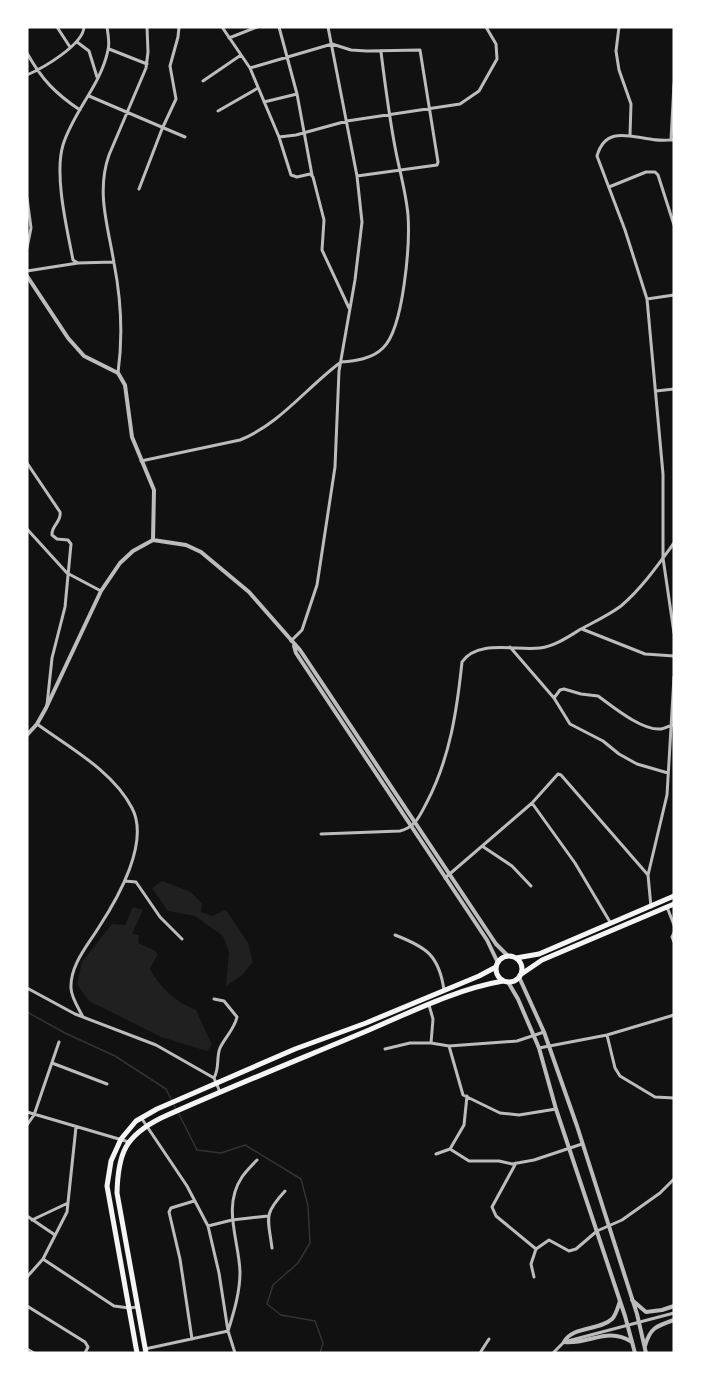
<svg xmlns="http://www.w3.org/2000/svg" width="701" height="1380" font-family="'PT Sans Narrow',sans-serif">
  <rect width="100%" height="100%" fill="#111"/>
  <path fill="#202020" d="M162 881 191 892 202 904 201 912 212 916 226 910 248 943 253 962 242 975 226 986 229 952 223 936 195 916 168 911 152 888Z
    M133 907 143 910 132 934 139 935 138 943 154 950 158 954 150 969C160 988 176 1002 196 1010L212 1045 207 1051 161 1037 89 1001 77 984 82 962 112 924 125 925Z"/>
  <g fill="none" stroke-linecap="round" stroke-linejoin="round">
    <path stroke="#333" stroke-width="1.5" d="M27 1012 65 1033 115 1056 166 1089 176 1109
      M179 1114 197 1150 221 1153 245 1145 301 1179 308 1206 310 1243 298 1263 273 1285 267 1304 281 1315 315 1321 323 1343 320 1353"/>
    <path stroke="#bcbcbc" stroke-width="3" d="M57 27 70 47
      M222 27 250 68 279 137 296 135 347 121 460 104 479 91 497 59 496 44 486 27
      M279 27 297 94 312 175
      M619 27 616 51 619 70 631 104 630 135
      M229 38 257 27
      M77 42 89 51 97 77
      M109 49 147 64
      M27 53C42 80 56 94 80 110
      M250 68 332 44 351 50 367 51 420 50 438 162 437 165 357 176
      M27 75C43 68 83 45 84 27
      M203 81 241 55
      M89 96 185 137
      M264 102 297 94
      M218 111 258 88
      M279 137 291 175 297 177 310 174 313 177 324 220 322 250 349 308
      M671 140 674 84
      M674 140C666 140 658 141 650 139 628 136 605 127 597 156L625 230 647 299 663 474V558L674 633
      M609 187 646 172H655L658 175 674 225
      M139 189 162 129 176 99 170 66 178 37 179 27
      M27 198 31 228 27 248
      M78 263 73 260C67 229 54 175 63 145 73 112 101 85 108 50 110 43 108 34 107 27
      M27 271 78 263 114 262
      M647 299 674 295
      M118 373C123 337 121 299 114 263 108 226 96 192 109 155L146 68 148 52 147 27
      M656 391 674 389
      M141 461 240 440C280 424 307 387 341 362 355 361 372 359 383 348 404 328 410 243 408 215 406 192 399 169 395 147 389 115 385 84 381 52
      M27 463 60 512C62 522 51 525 52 535L57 539 68 540 71 544 65 607 52 658 47 705
      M27 529 67 573 101 591
      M582 629 645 654 674 656
      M291 641 302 630 317 585 335 467 339 371 355 280 362 222 357 176 328 27
      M510 647 554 698
      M37 724C70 748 113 771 132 808 150 842 118 898 99 927 88 945 70 965 71 988 71 997 79 1009 83 1017
      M668 773 637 764 619 754 603 741 570 724 554 698 560 690 564 689 581 694 598 696C612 706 642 731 661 729 666 728 669 725 674 725
      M532 803 575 863 610 922
      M321 834 400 831C416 827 420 815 427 802 450 758 457 710 462 662 478 639 516 651 540 648 555 646 568 637 581 629 594 622 609 615 621 606 642 588 658 565 674 543
      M482 846 512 866 531 886
      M445 878 532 803 558 774 561 775 648 875
      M125 881 136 882 160 917 182 939
      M651 907 648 875 667 795 674 677
      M667 907 674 925
      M674 933 672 937 674 942
      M395 935C426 947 439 955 444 990
      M27 988 75 1014 156 1045 214 1078 220 1092
      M429 1005 433 1019 431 1043
      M607 1035 615 1068 620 1076 655 1097 674 1098
      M449 1046 463 1095 500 1113 519 1115 556 1109
      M539 1048 607 1035 674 1015
      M385 1049 410 1043H431L449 1046 517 1041 544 1032
      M52 1063 107 1084
      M214 1078C220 1067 216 1058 220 1048 225 1037 234 1030 237 1017L224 1001 214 999
      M27 1112 129 1142
      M142 1119 187 1186 208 1226 219 1273 228 1331 235 1353
      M27 1125 34 1115 59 1042
      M450 1149 464 1125 467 1096
      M436 1154 450 1149 469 1161H499L512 1164 534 1160 582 1144
      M516 1163 492 1207 496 1216 536 1249 549 1240 569 1251 576 1249 597 1231 622 1220 660 1193 674 1179
      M27 1216 55 1235
      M32 1220 68 1203
      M208 1226 232 1220 268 1216
      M272 1248C268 1217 263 1215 285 1191
      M43 1259 114 1306 129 1308 137 1307
      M27 1277 43 1259 67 1212 76 1127
      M534 1277 531 1264 536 1249
      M27 1306 85 1342 88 1347 85 1353
      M192 1339 180 1259 169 1212 171 1208 194 1201
      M27 1349 34 1353
      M145 1349 228 1331C234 1312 240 1292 240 1272 239 1240 222 1207 242 1177 246 1171 252 1165 257 1160
      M480 1353 489 1339
      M553 1353 564 1342 674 1313"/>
    <path stroke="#bcbcbc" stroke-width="4" d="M27 276 68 338 84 356 118 373 125 385 132 437 154 490 153 540
      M294 646 296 653 487 940 498 963
      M27 735 37 724 46 708 101 591 120 563 133 551 153 540 186 545 201 552 249 592 300 650 496 944 508 956
      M519 977 544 1032 577 1126 637 1314 646 1353
      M508 982 518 999 539 1048 556 1109 625 1316 635 1353
      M632 1300 646 1312 662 1310 674 1306
      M564 1342C572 1326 599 1331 612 1319 616 1315 618 1307 620 1301
      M564 1342C589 1345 607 1326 632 1342
      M645 1346C650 1328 656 1326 674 1320"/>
    <path stroke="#f5f5f5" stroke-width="5" d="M496 969a13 13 0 1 1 26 0a13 13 0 1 1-26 0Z
      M516 958 539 954 674 896
      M520 975 542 960 674 904
      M137 1353 107 1186 111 1161 121 1139 136 1121 157 1109 295 1049 366 1023 479 976 496 967
      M146 1353 117 1193C118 1153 125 1136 161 1118 230 1087 300 1059 369 1030 413 1011 457 989 503 981"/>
  </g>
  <rect width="701" height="1380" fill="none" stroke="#ffffff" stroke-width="57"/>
</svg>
